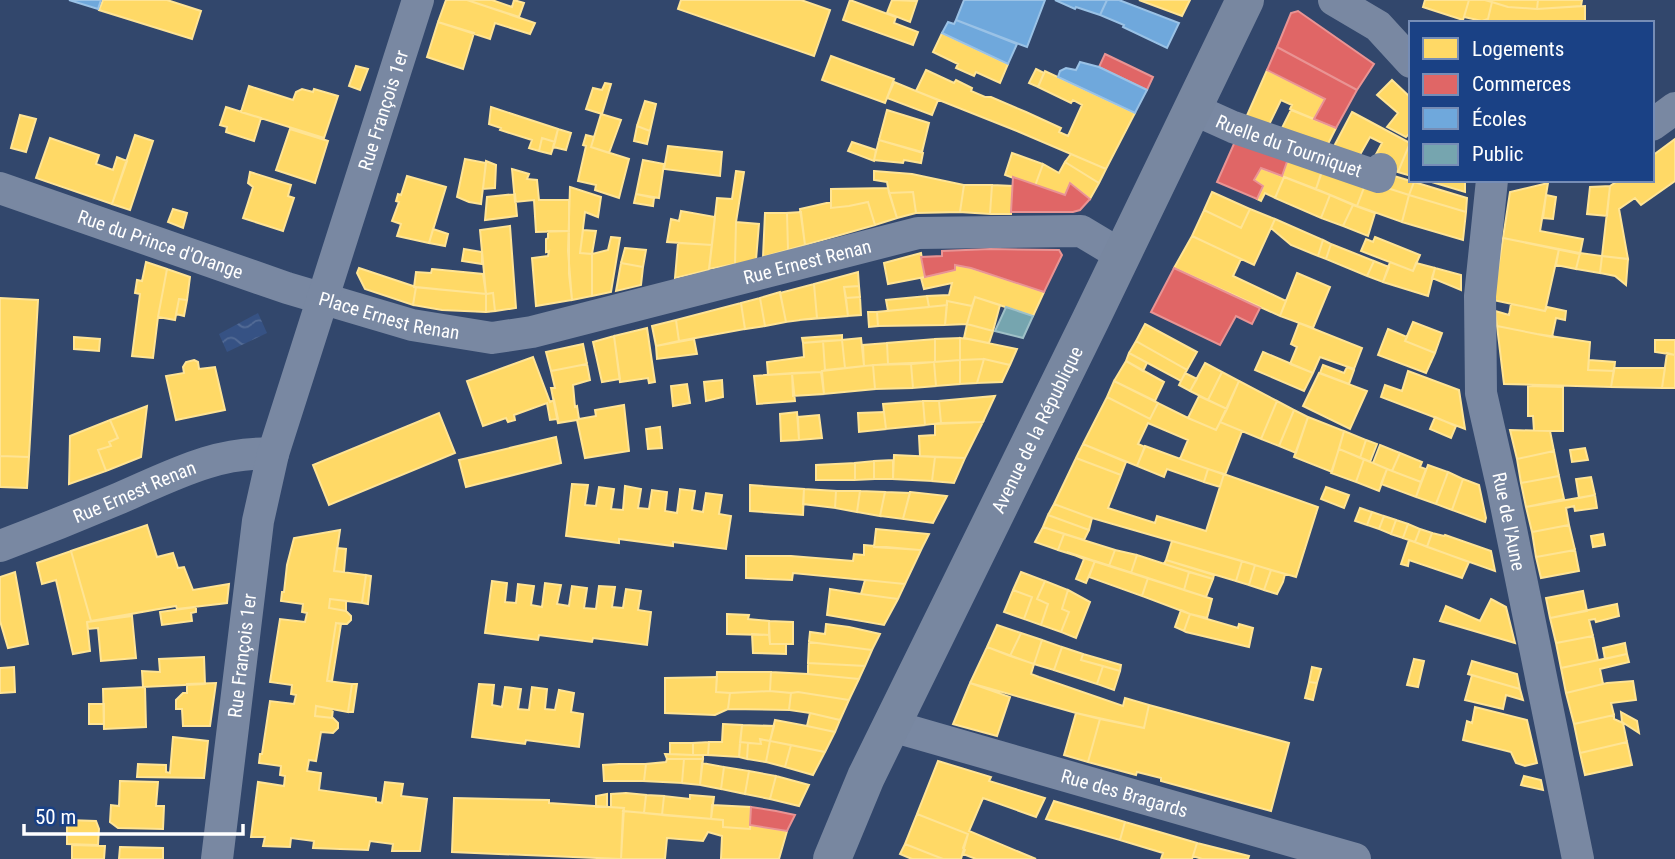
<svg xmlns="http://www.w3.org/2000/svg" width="1675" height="859" font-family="'Roboto Condensed',sans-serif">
  <defs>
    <pattern id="water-waves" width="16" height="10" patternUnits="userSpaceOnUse" patternTransform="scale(1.75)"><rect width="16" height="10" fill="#365284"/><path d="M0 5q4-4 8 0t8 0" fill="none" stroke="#546c96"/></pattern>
  </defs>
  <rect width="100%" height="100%" fill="#32476c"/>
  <path fill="url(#water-waves)" d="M258 313 267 333 227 352 219 334Z"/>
  <path fill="#ffd966" stroke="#ffe494" stroke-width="2" d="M103 0H167L201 11 192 39 99 10Z
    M446 0H467L535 23 530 34 495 23 490 39 438 22Z
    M467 0H492L512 7 514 0 524 3 519 17Z
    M681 0H801L830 10 814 56 678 9Z
    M850 0 896 17 894 23 918 32 913 45 843 20Z
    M892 0 917 1 910 22 887 13Z
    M1139 0H1190L1182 16Z
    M1425 0H1469L1463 20 1423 7Z
    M1469 0H1485L1492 2 1488 19 1482 21 1464 17Z
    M1485 0H1538L1537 9 1508 7Z
    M1538 0H1582L1581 6 1537 9Z
    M1492 2 1508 7 1537 9 1585 6V23H1487Z
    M438 22 474 33 463 69 427 57Z
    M942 33 1008 64 1000 83 976 72 974 76 956 68 958 64 933 52Z
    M831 56 894 79 885 103 822 80Z
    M356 66 368 69 360 90 349 86Z
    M1036 69 1044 73 1038 87 1029 83Z
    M926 70 954 83 956 80 972 88 971 91 985 97H991L1026 112 1061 128 1059 132 1068 136 1082 105 1073 100 1071 103 1038 87 1045 71 1135 113 1106 169 1017 131 916 91Z
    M1267 70 1325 99 1314 119 1290 109 1292 105 1281 100 1267 129 1245 120Z
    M1392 80 1411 98V132L1406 137 1387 127 1398 113 1377 95Z
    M894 82 938 100 932 115 887 98Z
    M605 83 611 84 602 114 586 109 593 88 602 90Z
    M249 86 293 100 296 92 302 89 313 92 314 89 338 96 324 138 241 112Z
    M645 101 656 104 650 131 637 126Z
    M226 107 261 118 254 141 226 132 227 127 220 125Z
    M491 107 558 129 555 142 542 138 539 151 529 148 532 140 500 130 501 128 489 124Z
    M887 110 929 123 922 152 879 140Z
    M1291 110 1336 128 1325 150 1279 134Z
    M1352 112 1410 143 1398 172 1371 164 1382 143 1370 137 1357 160 1331 152Z
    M601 114 621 120 609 153 591 147Z
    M20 115 36 119 26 152 11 148Z
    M637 126 650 131 647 144 634 141Z
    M290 129 328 141 315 183 276 170Z
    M558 129 571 133 566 150 553 147Z
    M135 135 153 141 130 210 112 204Z
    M586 135 594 137 591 147 629 159 619 198 595 190 596 185 578 181 586 146 583 145Z
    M50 138 99 155 96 164 113 170 117 157 127 161 112 204 36 178Z
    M542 138 555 142 551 154 539 151Z
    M1675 139V181L1641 205 1635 198 1619 209 1628 259 1602 256 1610 186 1619 180H1652V156Z
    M879 140 923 153 921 163 904 160 903 163 874 160Z
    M852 142 876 150 874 161 848 151Z
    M1410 143H1411V176L1398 172Z
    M668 146 722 152 720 176 664 169Z
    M1012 153 1043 164 1035 186 1005 175Z
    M1071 154 1106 169 1099 183 1065 162Z
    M1289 156 1323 167 1316 189 1282 176Z
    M465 159 486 163 481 204 469 202 457 197Z
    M643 160 664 164 659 198 636 194Z
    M486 161 496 165 495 188 483 189Z
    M1065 162 1099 183 1090 199 1070 183 1065 195 1035 186 1043 164 1059 173Z
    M1261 168 1284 177 1275 198 1265 193 1261 201 1257 199 1263 186 1254 180Z
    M512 169 529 174 527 179 537 180 539 200H569V231L536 232 534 200 515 202Z
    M1323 169 1365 185 1357 206 1316 189Z
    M736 171 744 172 736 222 735 264 709 269 717 198 732 199Z
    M874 171 912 174 964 185 960 212 916 213 913 192 889 193 887 182 874 180Z
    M250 172 291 185 288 196 294 198 283 231 243 218 253 187 248 183Z
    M1384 173 1414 182 1409 195 1381 186Z
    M407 176 446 187 429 243 397 236 401 224 392 221 399 202 396 201 398 194 401 195Z
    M1284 177 1330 195 1321 218 1275 198Z
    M1425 180H1465V192Z
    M1414 182 1467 198 1466 212 1409 195Z
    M1548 183 1540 231 1583 239 1580 254 1503 238 1510 192Z
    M964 185H992L990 214 960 212Z
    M992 185 1013 186 1011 214H990Z
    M1365 185 1381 186 1409 195 1402 222 1357 206Z
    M1610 186 1607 216 1587 214 1590 187Z
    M570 187 601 197 598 217 585 212 580 253 592 254V296L572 300 568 251Z
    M888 188 897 218 875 225 868 202 849 206 831 208V189Z
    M913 192 916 213 897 218 889 193Z
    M1212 192 1250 209 1241 228 1204 210Z
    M515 194 517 216 485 220 487 197Z
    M636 194 654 198 653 206 634 203Z
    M1330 195 1353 205 1343 226 1321 218Z
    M1409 195 1466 212 1463 240 1402 222Z
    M1546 195 1556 197 1553 219 1543 218Z
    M831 202V208L849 206 868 202 875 225 805 245 800 209Z
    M1353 205 1375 213 1368 236 1343 226Z
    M173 209 187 213 183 228 168 222Z
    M1250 209 1275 219 1254 265 1192 236 1204 210 1241 228Z
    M681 211 715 217 712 245 667 242 671 219 679 221Z
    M801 212 805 245 788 250 787 213Z
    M765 213H787L788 250 763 257Z
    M1275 219 1323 240 1318 256 1291 245 1271 228Z
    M736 222 759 224 756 260 735 265Z
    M510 226 516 308 495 311 493 293 486 294 480 230Z
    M433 229 448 234 445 246 429 243Z
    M583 230 596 231 592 254 580 253Z
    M548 231H569V274L572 300 536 306 532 258 548 256 549 251 546 252V239L548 238Z
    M1192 236 1241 259 1233 276 1286 301 1280 316 1174 268Z
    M611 237 620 238 611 292 592 296V254L608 250Z
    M1375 237 1420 255 1413 271 1361 251 1366 239 1373 242Z
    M1503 238 1559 249 1545 311 1493 300Z
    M1323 240 1331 244 1326 259 1318 256Z
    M678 243 712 245 709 270 675 278Z
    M1331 244 1374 261 1367 276 1326 259Z
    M625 248 646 250 643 267 621 263Z
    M464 249 482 252V264L462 261Z
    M1559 249 1580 253 1576 269 1556 265Z
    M921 253 925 277 888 284 884 263Z
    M1580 253 1602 256 1600 273 1576 269Z
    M1602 256 1628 259 1626 285 1615 276 1600 273Z
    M1374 261 1389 267 1383 282 1367 276Z
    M146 262 167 269 158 317 153 358 132 356 140 294 135 293 137 280 142 281Z
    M1390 262 1413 271 1416 263 1435 268 1428 296 1383 282Z
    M621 263 643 267 641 285 616 291Z
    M955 265 971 268 1044 292 1033 316 975 297 972 306 947 301V305L929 307 927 296 949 295 952 283 924 289 921 278 955 270Z
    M359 268 416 287 413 305 365 289 357 273Z
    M1435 268 1461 275V290L1432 278Z
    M167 269 190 277 187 300 179 299 175 320 158 317Z
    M432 269 483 274 486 294 414 287 416 272 431 273Z
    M858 272 859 286 844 287 848 316 799 320 817 318 814 284Z
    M1297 273 1330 287 1313 328 1280 316Z
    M814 284 817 318 786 322 780 293Z
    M859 286 860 297 846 298 844 287Z
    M416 287 486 294V312L442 310 413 305Z
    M780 292 786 322 765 326 760 298Z
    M493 293 495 311 486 312V294Z
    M927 296 929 307 888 311 886 300Z
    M860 297 861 315 848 316 846 298Z
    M975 297 1000 305 993 331 967 324Z
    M0 298 38 300 29 457 0 456Z
    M760 298 765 326 745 329 741 303Z
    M179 299 187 300 184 316 176 314Z
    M947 301 972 306 967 324 945 325Z
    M741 303 745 329 679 341 676 320Z
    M1511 304 1545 311 1547 307 1566 311 1565 320 1556 318 1552 337 1497 326 1495 311 1509 315Z
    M947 305 945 325 878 326 877 312Z
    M868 312H877L878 326 869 327Z
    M676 320 679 341 656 346 652 326Z
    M1413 322 1442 333 1435 353 1405 341Z
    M1299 323 1362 348 1354 369 1320 357 1313 373 1290 364 1297 347 1291 344Z
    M967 324 993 331 989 343 964 338Z
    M1145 324 1197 352 1187 370 1136 341Z
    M1497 326 1537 334 1590 342 1588 370 1614 371 1611 387 1504 384Z
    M647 328 655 382 649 383 648 378 620 382 614 336Z
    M1388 329 1407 337 1405 341 1435 353 1426 373 1378 355Z
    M842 335V340L803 343 802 338Z
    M614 336 620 379 602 382 593 342Z
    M74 337 100 339 99 351 74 349Z
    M861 338 864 366 845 368 842 340Z
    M960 338V360L935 362V339Z
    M960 338 968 339 1017 349 1010 365 984 359 960 360Z
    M694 339 697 354 657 359 656 346Z
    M935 339V362L888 364 887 343Z
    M842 340 845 368 825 370 823 341Z
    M1655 340H1675V355L1655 352Z
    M823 341 825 370 821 372 768 375 767 362 804 357 803 343Z
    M1136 341 1187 370 1181 381 1129 353Z
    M887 343 888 364 864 366 863 345Z
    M583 344 587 364 551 371 546 352Z
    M1263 352 1313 373 1304 391 1255 370Z
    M1129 353 1147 363 1143 371 1126 361Z
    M1667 353 1675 355V388H1662Z
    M533 357 550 402 554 400 558 419 550 420 547 403 514 415 515 420 508 422 506 418 483 426 467 381Z
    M984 359 977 383 960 384V360Z
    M984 359 1010 365 1002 382 977 383Z
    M194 360 198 362 199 369 215 367 225 410 176 420 166 376 184 373 183 367 186 362Z
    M960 360V384L936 386 934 362Z
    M1589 360 1615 362 1614 371 1588 370Z
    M1126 361 1164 382 1155 401 1114 381Z
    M934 362 936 386 913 388 911 364Z
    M1205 363 1222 372 1208 400 1190 391Z
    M587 364 590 380 573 385 575 407 577 406 579 419 596 416 595 410 624 405 629 451 585 458 577 420 558 423 551 388H555L551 371Z
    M911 364 913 388 875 389 873 365Z
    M873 365 875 389 824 394 822 371Z
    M1323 365 1344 373 1347 367 1354 370 1349 384 1320 373Z
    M1614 368H1665L1662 388 1611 387Z
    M1408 371 1459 390 1465 429 1381 397 1385 385 1402 391Z
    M821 372 824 394 793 396 792 373Z
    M1222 372 1239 381 1227 409 1208 400Z
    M792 373 795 401 757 404 754 376Z
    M1185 373 1197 379 1190 391 1179 385Z
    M1319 373 1367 391 1350 429 1303 406Z
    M722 380 723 397 706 401 704 382Z
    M1114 381 1158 403 1150 419 1107 397Z
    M1239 381 1277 401 1261 439 1220 422Z
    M687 384 690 403 673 406 671 386Z
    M1528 386 1563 387V431H1534L1533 416H1528Z
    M995 396 983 422 941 423 939 401Z
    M1199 396 1227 409 1216 430 1188 418Z
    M1107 397 1150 419 1158 403 1188 418 1216 430 1220 422 1242 431 1225 475 1180 459 1188 440 1148 423 1138 444 1145 447 1137 466 1083 444Z
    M923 401 925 425 886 429 883 404Z
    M923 401H939L941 423 925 425Z
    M1277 401 1294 410 1279 446 1261 439Z
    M147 406 141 457 106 471 98 450 111 446 109 442 118 438 110 420Z
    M1294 410 1308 417 1296 453 1279 446Z
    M797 412 799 440 781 441 780 414Z
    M884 412 886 429 859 432 858 413Z
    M439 413 455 453 329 505 313 465Z
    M819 415 822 438 799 440 798 417Z
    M1308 417 1344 431 1332 472 1294 457Z
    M1435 417 1456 426 1451 438 1430 429Z
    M110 420 118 438 109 442 111 446 98 450 106 471 69 484 70 436Z
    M983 422 965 458 920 456 919 436 935 435V424Z
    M660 427 662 448 648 449 646 429Z
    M1510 430 1550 431 1554 451 1517 459Z
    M1344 431 1366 440 1360 458 1339 449Z
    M556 437 561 463 466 487 459 460Z
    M1366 440 1377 444 1370 462 1360 458Z
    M1083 444 1126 462 1121 475 1076 458Z
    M1380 445 1400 453 1392 471 1373 463Z
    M1145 446 1208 469 1204 482 1167 469 1164 477 1137 466Z
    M1585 448 1588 460 1572 462 1570 450Z
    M1339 449 1364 459 1356 482 1331 473Z
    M1554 451 1559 476 1521 483 1517 459Z
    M1400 453 1422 462 1420 467 1426 469 1421 482 1392 471Z
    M894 455 935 457 932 481 893 479Z
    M0 456 29 457 27 488 0 487Z
    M935 457 965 458 954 483 932 481Z
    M1076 458 1121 475 1108 508 1155 523 1157 516 1206 531 1224 474 1318 507 1296 577 1092 518 1054 504Z
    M1364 459 1387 469 1379 491 1356 482Z
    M893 460V479H874V461Z
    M874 461V479L855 480V463Z
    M855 463V480H816V465Z
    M1428 465 1448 472 1436 504 1416 497Z
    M1208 469 1224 474 1220 487 1204 482Z
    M1387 469 1421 482 1416 497 1381 484Z
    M1448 472 1463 479 1452 510 1436 504Z
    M1559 476 1564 499 1526 507 1521 483Z
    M1591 477 1595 495 1579 498 1576 479Z
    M1463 479 1479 485 1486 518 1485 522 1452 510Z
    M572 484 588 485 585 505 596 506 599 487 614 489 611 509 623 510 625 486 641 489 638 508 649 509 652 490 667 492 665 511 677 513 680 489 695 491 692 510 703 512 706 493 722 495 719 514 731 516 726 549 673 542V546L619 539V543L566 536Z
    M750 485 804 489 803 515 750 511Z
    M1326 487 1349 495 1344 508 1321 499Z
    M804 489 836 491 835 508 803 504Z
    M836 491H860L857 512 835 508Z
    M860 491 885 492 880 516 857 512Z
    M885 492 910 493 903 519 880 516Z
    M910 492 947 496 933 523 903 519Z
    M1595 495 1597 508 1575 511 1574 506 1566 508 1569 525 1532 532 1526 507Z
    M1054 504 1092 518 1089 530 1048 515Z
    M1360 508 1372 512 1367 525 1355 521Z
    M1372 512 1384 516 1379 529 1367 525Z
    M1048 515 1089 530 1084 540 1043 527Z
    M1384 516 1396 520 1391 534 1379 529Z
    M1396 520 1408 524 1403 538 1391 534Z
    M1408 524 1420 529 1415 542 1403 538Z
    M147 525 157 557 173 553 178 568 184 567 193 590 229 584 227 603 177 609 176 606 91 621 71 551Z
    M1569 525 1575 550 1536 557 1532 532Z
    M1043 527 1064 534 1058 550 1035 542Z
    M876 529 929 534 921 550 874 547Z
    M1420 529 1432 533 1427 547 1415 542Z
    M340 530 334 571 366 575 362 603 330 599 329 608 346 611 351 616V620L347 624 336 623 327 681 352 684 348 712 316 706 315 716 333 718 338 723V728L333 733 321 732 316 761 309 760 307 771 321 773 319 790 376 798V802L382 803 385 782 403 784 401 796 427 799 420 851H392L393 844 370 841 368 850 313 848 314 841 291 838 290 847 263 846 265 837H251L258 782 284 786 285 776 280 775 281 766 259 763 260 754H262L270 701 294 704 296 695 291 694 292 685 270 682 280 619 305 622 307 613 302 612 303 604 281 601 282 592H284L287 565 294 538Z
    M1432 533 1444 536 1445 535 1491 551 1495 571 1427 547Z
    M1064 534 1115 550 1109 566 1058 550Z
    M1603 534 1605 545 1593 547 1591 536Z
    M1409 540 1469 562 1462 578 1409 560 1408 566 1401 564Z
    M1172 541 1242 561 1236 581 1166 560Z
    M864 545 921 550 905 584 793 573 792 580 746 578V556H791L853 561 854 554 864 555Z
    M337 548 346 549 344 572 334 571Z
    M1115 550 1137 555 1131 573 1109 566Z
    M1575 550 1579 571 1541 578 1536 557Z
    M71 551 91 621 87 622 90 651 73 654 56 580 42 584 37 563Z
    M1067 552 1095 561 1086 583 1076 579 1084 559Z
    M1137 555 1189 572 1184 590 1131 573Z
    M1166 560 1214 575 1213 579 1164 564Z
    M1095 561 1148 578 1142 596 1089 577Z
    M1242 561 1255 565 1249 585 1236 581Z
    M1255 565 1271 570 1264 590 1249 585Z
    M1271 570 1285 574 1283 582 1277 594 1264 590Z
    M15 572 28 644 8 648 0 621V577Z
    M1021 572 1045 581 1037 599 1048 604 1041 625 1024 619 1032 597 1013 590Z
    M1189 572 1213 579 1206 597 1184 590Z
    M366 575 371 576 368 604 362 603Z
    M1148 578 1212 599 1207 618 1190 614 1142 596Z
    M865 580 905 584 898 599 861 594Z
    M492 581 507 583 505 602 516 603 518 584 534 586 531 605 542 607 545 583 561 585 557 604 569 606 572 586 587 588 584 608 596 609 599 586 615 587 612 607 623 608 626 589 641 591 638 610 651 612 647 645 593 638 592 642 539 635 538 640 485 633Z
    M1045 581 1068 590 1062 609 1069 612 1061 632 1041 625 1048 604 1037 599Z
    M830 589 861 594 898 599 884 625 827 615Z
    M1013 590 1032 597 1024 619 1004 612Z
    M1068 590 1090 602 1076 638 1061 632 1069 612 1062 609Z
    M1583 591 1587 611 1550 618 1546 598Z
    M330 599 346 601V611L329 608Z
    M1491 599 1506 607 1515 643 1440 621 1446 606 1480 621Z
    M1617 604 1619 616 1596 622 1595 619 1589 620 1593 636 1556 643 1550 618Z
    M196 607V612L191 613 192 621 162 625 160 612Z
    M1181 610 1190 614 1184 631 1175 627Z
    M727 614 749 615 748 619 769 621V635L727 634Z
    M1190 614 1238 628 1239 624 1253 628 1249 647 1186 632 1184 631Z
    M132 616 136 658 101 661 98 628 88 629 87 622Z
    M769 621 793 622V644H770Z
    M336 623 341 624 332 681H327Z
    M826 624 849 627 880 634 872 650 809 642 810 632 825 634Z
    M997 625 1021 633 1010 656 987 647Z
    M1021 633 1042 640 1034 664 1010 656Z
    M752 634 769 635 770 644H786V654L753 653Z
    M1593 636 1598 660 1561 668 1556 643Z
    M1042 640 1062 647 1054 670 1034 664Z
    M809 642 817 643 872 650 865 666 808 663Z
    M1625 643 1627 654 1605 659 1603 648Z
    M987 647 1034 664 1031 674 1039 677 1123 706 1125 698 1149 705 1144 728 1076 713 970 683Z
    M1062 647 1083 654 1081 660 1103 666 1097 684 1054 670Z
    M1083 654 1121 665 1120 671 1081 660Z
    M1627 654 1629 662 1600 669 1603 684 1566 693 1561 668Z
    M204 657 205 684 143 687 142 671 160 672 159 659Z
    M1414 659 1424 661 1418 687 1407 685Z
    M1472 661 1517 674 1520 689 1468 674Z
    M808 663 865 666 859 679 808 674Z
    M1103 666 1120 671 1114 690 1097 684Z
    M14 667 15 692 0 693V668Z
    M1312 667 1321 669 1317 683 1309 682Z
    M717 672H771L770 691 730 693 716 692Z
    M771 672 808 674 859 679 849 700 798 692 791 693 770 691Z
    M1472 675 1520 689 1523 700 1506 695 1503 709 1465 700Z
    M717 677 716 692 730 693 728 709 715 715 665 713V678Z
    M1633 681 1636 700 1611 703 1614 715 1574 724 1566 693 1607 683Z
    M1309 682 1317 683 1313 700 1305 698Z
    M216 683 210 726H183L182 709H176V700L183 693H187V684Z
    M970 683 1010 697 997 736 953 724Z
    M352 684H357L353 712H348Z
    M479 684 494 685 492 705 502 707 505 687 521 689 518 709 529 710 532 687 547 689 545 709 555 710 559 690 574 693 571 712 583 714 579 747 526 740 525 744 472 737Z
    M145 687 146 727 104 729 103 689Z
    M770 691 791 693 789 710 728 709 730 693Z
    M798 692 849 700 840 720 810 713 789 710 791 693Z
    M89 704H104V724H89Z
    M1149 705 1289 743 1271 811 1161 781V778L1137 772 1136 775 1088 762 1100 719 1144 728Z
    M316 706 333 709 332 718 315 716Z
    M1475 707 1527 720 1537 763 1525 766 1516 763 1511 752 1463 740 1467 721 1472 723Z
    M1621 712 1637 721 1639 733 1622 722Z
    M810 713 840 720 835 732 807 726Z
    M1076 713 1100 719 1088 762 1064 755Z
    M1614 715V719L1623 723 1627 742 1580 753 1574 724Z
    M775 720 807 726 835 732 825 752 770 741Z
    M723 724 742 725 739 757 708 755 709 742H722Z
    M742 725 774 726 770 741 760 739 761 744 740 742Z
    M173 737 208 741 204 778 137 777 138 764 166 765V772L170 773Z
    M760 739 770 741 766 762 747 759 748 743 761 744Z
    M770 741 791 745 785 767 766 762Z
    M709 742 708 755H693V743Z
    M740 742 748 743 747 759 739 757Z
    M1627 742 1632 765 1585 775 1580 753Z
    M670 743H693V755L670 754Z
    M791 745 825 752 813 775 785 767Z
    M665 754 693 755H703V759H667Z
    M667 759H684L682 783 644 781 646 764 666 762Z
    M684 759H703L700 785 682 783Z
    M938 761 991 777 989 781 1045 798 1036 817 983 798 969 831 1036 859H976L963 854 965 850 963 848 968 834 917 814Z
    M702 763 724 767 721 789 700 785Z
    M619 764H646L644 781H604L603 765Z
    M724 767 749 771 745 794 721 789Z
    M749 771 776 776 770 799 745 794Z
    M776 776 809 785 799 806 770 799Z
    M1524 776 1541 780 1543 790 1521 785Z
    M120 781 158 782 156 806H164L163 829 118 828 110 822 111 805 119 806Z
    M626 793 646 795 644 813 623 811 624 808H611V794Z
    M607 794V807H596V796Z
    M646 795 664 796 662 815 644 813Z
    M690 795 714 797 711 819 662 815 664 796 690 799Z
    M454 798 549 800V803L624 808 621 859 452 852Z
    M1054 801 1125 822 1120 840 1046 819Z
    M712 805 751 807 750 829 723 827V820L711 819Z
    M623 811 723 820V827L750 829V825L787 831 779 859H721L722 836 708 832 703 841 667 838 665 859H621Z
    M917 814 968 834 961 859H943L905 844Z
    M67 820 96 821 99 829 98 845 67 844Z
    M1125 822 1197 843 1192 859H1161L1163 853 1120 840Z
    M1197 843 1249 856 1248 859H1202L1193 856Z
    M905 844 943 859H912L900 854Z
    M72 845 105 846 104 859H72Z
    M120 847 163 848V859H119Z"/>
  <path fill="#e06666" stroke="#e99494" stroke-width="2" d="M1298 11 1374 64 1357 90 1277 47 1291 13Z
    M1277 47 1357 90 1336 128 1314 119 1325 99 1267 70Z
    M1105 54 1153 77 1147 90 1099 67Z
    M1237 137 1289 156 1282 176 1261 168 1254 180 1263 186 1257 199 1217 182Z
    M1013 177 1065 195 1070 183 1090 199 1080 210 1073 212H1011Z
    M990 249 1059 250 1062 255 1044 292 971 268 955 265V270L925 277 921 257 942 256V251Z
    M1174 268 1260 308 1252 324 1236 316 1220 345 1151 312Z
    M751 807 776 811 795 815 787 831 750 825Z"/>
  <path fill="#6fa8dc" stroke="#9ac2e6" stroke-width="2" d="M69 0H101L98 9Z
    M964 0H1045L1027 47 956 20Z
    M1055 0H1107L1100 15 1076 7 1075 9Z
    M1107 0H1119L1179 23 1167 48 1123 27 1124 25 1100 15Z
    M956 20 1017 44 1008 64 942 33 948 22 954 24Z
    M1080 62 1099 67 1147 90 1135 113 1058 77 1060 71 1066 68 1076 70Z"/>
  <path fill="#76a5af" stroke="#9fc0c7" stroke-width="2" d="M1006 307 1033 316 1023 338 995 331Z"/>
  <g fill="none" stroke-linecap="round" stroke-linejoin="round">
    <g stroke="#7988a2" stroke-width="32">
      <path d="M1334 0 1378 26 1411 62"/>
      <path id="s1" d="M1193 109 1233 127 1379 177 1381 169"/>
      <path d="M1652 125 1675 108"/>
      <path id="s2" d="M1492 180 1480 296 1481 393 1503 490 1578 859"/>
      <path id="s3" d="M0 188 287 288 412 325 492 338 532 332 918 233 1081 231 1121 255"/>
      <path id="s4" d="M0 546C40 531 80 515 120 498 169 477 218 450 273 454"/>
      <path id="s5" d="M892 726 1355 859"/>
      <path id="s6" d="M217 859 258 521 273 454 418 0"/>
    </g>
    <path stroke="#7887a0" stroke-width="38" id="s7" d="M832 859 866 777 1091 319 1245 0"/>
  </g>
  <g text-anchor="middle" stroke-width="7" stroke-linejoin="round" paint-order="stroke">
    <g font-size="19" fill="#fff" stroke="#1a4185">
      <text dy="7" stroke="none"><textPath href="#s6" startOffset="770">Rue François 1er</textPath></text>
      <text dy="7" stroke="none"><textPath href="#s1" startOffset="103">Ruelle du Tourniquet</textPath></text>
      <text dy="7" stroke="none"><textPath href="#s3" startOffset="170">Rue du Prince d'Orange</textPath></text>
      <text dy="7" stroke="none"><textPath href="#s3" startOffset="840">Rue Ernest Renan</textPath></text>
      <text dy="7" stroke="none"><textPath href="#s3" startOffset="410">Place Ernest Renan</textPath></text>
      <text dy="7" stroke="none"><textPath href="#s7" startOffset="476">Avenue de la République</textPath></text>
      <text dy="7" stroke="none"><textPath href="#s4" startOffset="145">Rue Ernest Renan</textPath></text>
      <text dy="7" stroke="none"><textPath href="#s2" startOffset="345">Rue de l'Aune</textPath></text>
      <text dy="7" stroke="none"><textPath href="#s6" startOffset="205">Rue François 1er</textPath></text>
      <text dy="7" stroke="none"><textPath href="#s5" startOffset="242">Rue des Bragards</textPath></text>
    </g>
  </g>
  <rect x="1409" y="21" width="245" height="161" fill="#1a4185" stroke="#768db6" stroke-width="2"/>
  <rect x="1423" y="38" width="35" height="21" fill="#ffd966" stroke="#768db6" stroke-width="2"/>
  <text x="1472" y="56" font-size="21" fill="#ffffff">Logements</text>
  <rect x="1423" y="74" width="35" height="21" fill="#e06666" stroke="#768db6" stroke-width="2"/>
  <text x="1472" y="91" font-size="21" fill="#ffffff">Commerces</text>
  <rect x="1423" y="108" width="35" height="21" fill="#6fa8dc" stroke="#768db6" stroke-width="2"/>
  <text x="1472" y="126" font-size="21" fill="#ffffff">Écoles</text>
  <rect x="1423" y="144" width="35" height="21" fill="#76a5af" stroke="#768db6" stroke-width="2"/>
  <text x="1472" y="161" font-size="21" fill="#ffffff">Public</text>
  <path d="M24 824v10h219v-10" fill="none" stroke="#ffffff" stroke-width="3.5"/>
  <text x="35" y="824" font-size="21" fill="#ffffff" stroke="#1a4185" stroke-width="5" paint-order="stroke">50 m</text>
</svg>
